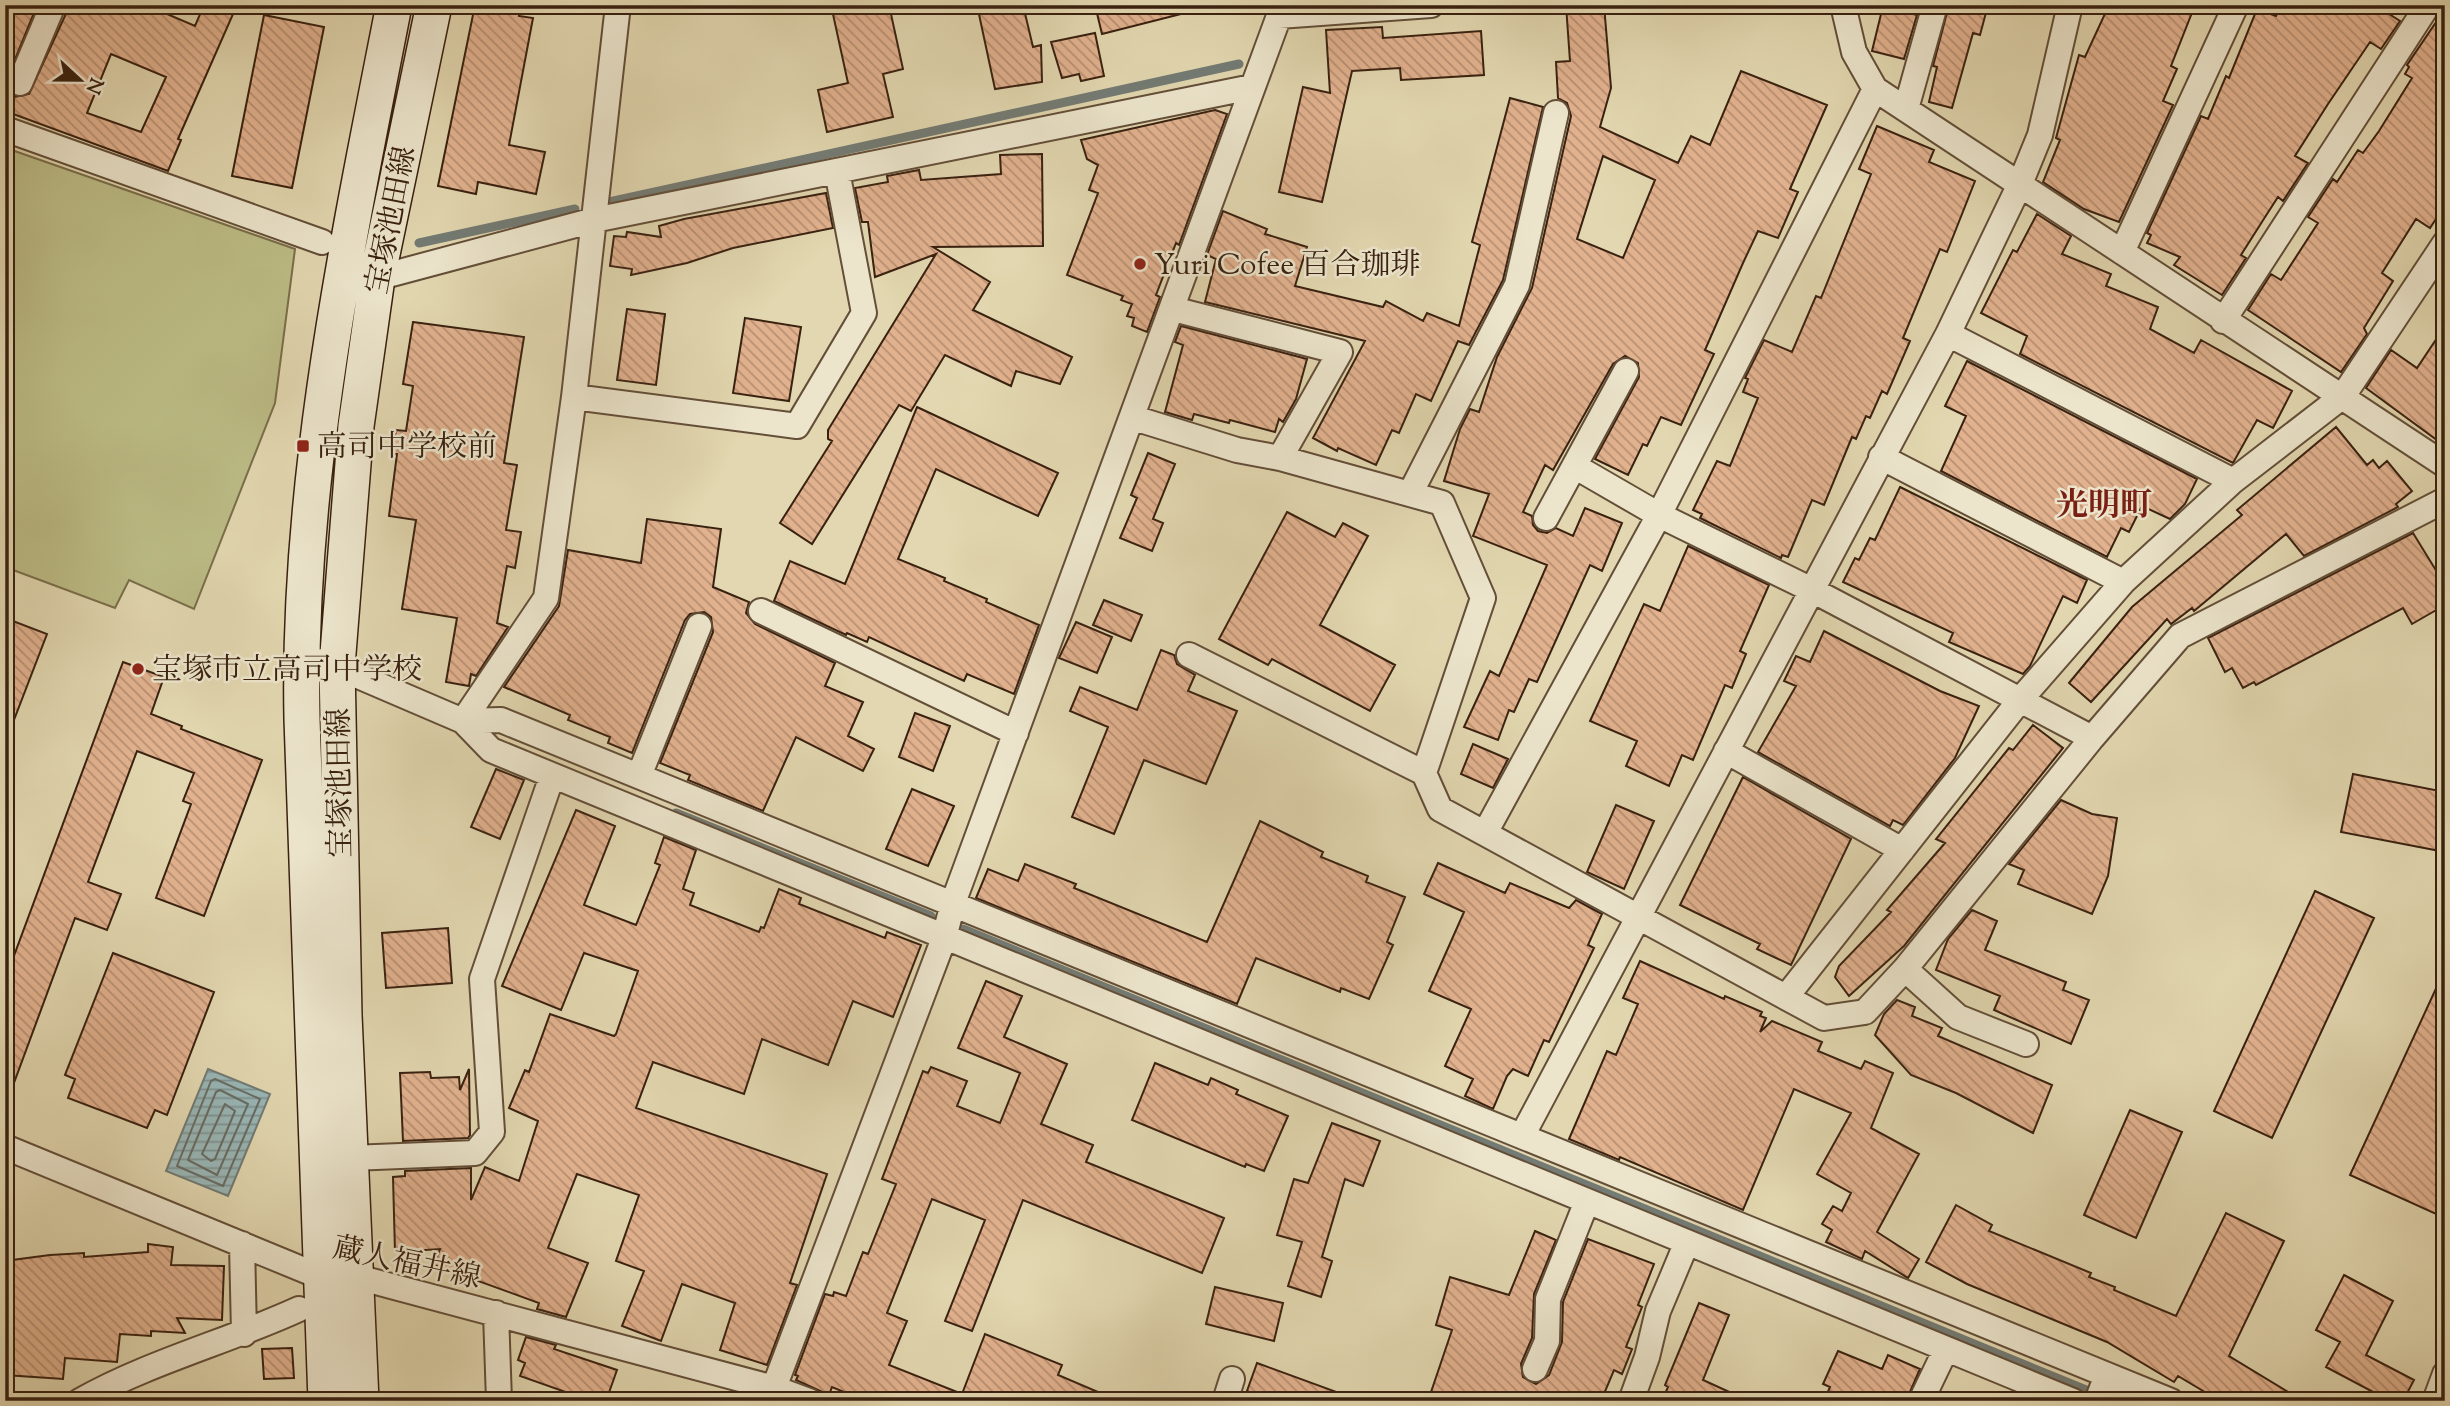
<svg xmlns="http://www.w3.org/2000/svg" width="2450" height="1406" font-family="'Sorts Mill Goudy','Noto Serif JP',serif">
  <defs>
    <pattern id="water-rules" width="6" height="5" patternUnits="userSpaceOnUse" patternTransform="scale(1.75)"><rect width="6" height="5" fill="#99b7b7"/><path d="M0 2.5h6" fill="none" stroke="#7e9493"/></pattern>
    <pattern id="building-back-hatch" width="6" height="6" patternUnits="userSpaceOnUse" patternTransform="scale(1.75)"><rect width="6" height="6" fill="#e2b28f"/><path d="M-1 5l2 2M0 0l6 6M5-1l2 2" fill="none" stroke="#b89073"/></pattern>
  </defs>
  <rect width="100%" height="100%" fill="#e2d7b0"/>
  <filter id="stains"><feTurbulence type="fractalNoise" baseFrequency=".00286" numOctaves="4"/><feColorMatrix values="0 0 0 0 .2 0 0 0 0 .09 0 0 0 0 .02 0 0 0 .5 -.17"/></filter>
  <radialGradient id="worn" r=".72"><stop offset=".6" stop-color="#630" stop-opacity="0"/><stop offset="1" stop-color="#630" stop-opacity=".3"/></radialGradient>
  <path fill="#bcbc86" stroke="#7a6e4b" stroke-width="2" d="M6 148 295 249 275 403 194 609 129 580 115 608 5 567Z"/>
  <path fill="url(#water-rules)" stroke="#737b74" stroke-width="2" d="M208 1069 270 1094 228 1196 166 1171Z"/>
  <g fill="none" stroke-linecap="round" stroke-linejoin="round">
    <path stroke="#696c64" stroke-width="2" d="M215 1079 260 1099 223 1186 177 1166 211 1081Z
      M220 1090 248 1104 217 1175 188 1160 216 1092Z
      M225 1104 235 1111 215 1159 211 1161 202 1154Z"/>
    <path stroke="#737b74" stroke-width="9" d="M609 202 1239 64
      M419 243 575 209
      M676 813 931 916
      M963 929 2113 1401"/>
  </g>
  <path fill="url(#building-back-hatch)" stroke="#392110" stroke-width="2" fill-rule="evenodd" d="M5 5 36 8 5 84Z
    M70 5H146L195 26 204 5H237L178 139 181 140 168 171 5 111V84L15 97 29 94ZM111 54 166 77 141 132 87 113Z
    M475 5H521L519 16 533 18 509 145 545 152 536 194 478 182 476 194 438 186Z
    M831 5H889L903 69 883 74 893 117 827 132 818 90 848 83Z
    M977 5H1023L1033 47 1041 45 1042 82 995 89Z
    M1095 5H1180L1181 14 1102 34Z
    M1566 5H1604L1611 88 1600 127 1678 163 1691 136 1710 145 1741 71 1827 105 1790 189 1798 192 1778 238 1758 231 1743 263 1705 350 1714 354 1681 425 1661 417 1647 446 1643 444 1628 475 1595 459 1639 377 1638 363 1625 356 1613 364 1553 470 1545 465 1523 512 1532 516 1533 525 1538 531 1547 533 1556 528 1573 536 1585 508 1622 523 1602 571 1590 565 1537 682 1529 679 1514 712 1509 710 1498 740 1464 727 1490 671 1499 676 1547 565 1473 536 1489 494 1444 481 1460 429 1470 409 1479 412 1497 357 1532 288 1571 116 1567 103 1558 98 1556 62 1570 61ZM1603 156 1655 180 1623 258 1577 239Z
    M1949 5H1988L1980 35 1973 33 1952 108 1929 102 1937 67 1933 66Z
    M2109 5H2195L2171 66 2177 69 2163 101 2173 105 2119 222 2084 209 2043 182 2060 140 2056 138 2079 55 2085 57Z
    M2281 5H2375L2400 21 2381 49 2370 42 2328 104 2295 156 2308 163 2283 201 2278 197 2267 214 2241 255 2246 258 2222 295 2174 265 2180 257 2147 243 2151 235 2147 233 2201 116 2208 119 2226 76 2229 78 2257 9 2276 16Z
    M1883 6 1917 15 1904 59 1872 51Z
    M2445 9V205L2430 228 2416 219 2382 273 2393 281 2364 328 2367 334 2341 372 2248 310 2271 274 2281 280 2318 223 2308 217 2333 179 2337 182 2358 150 2363 153 2379 131 2412 78 2405 74 2409 67 2407 65Z
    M264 15 324 27 292 188 232 176Z
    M1382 27 1383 38 1481 31 1484 75 1401 80 1400 68 1352 71 1322 202 1279 192 1303 87 1330 93 1326 30Z
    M1095 33 1104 76 1081 81 1079 74 1062 78 1051 42Z
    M1510 98 1543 107 1503 280 1469 345 1458 341 1431 401 1416 394 1399 433 1392 430 1376 465 1338 448 1337 451 1313 438 1365 341 1205 302 1216 259 1207 255 1223 211 1267 229 1265 234 1307 247 1295 286 1383 307 1386 301 1423 321 1427 313 1459 326 1480 245 1472 242Z
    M1215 110 1227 114 1179 245 1176 243 1156 295 1160 297 1147 332 1132 326 1134 318 1127 316 1132 304 1121 300 1123 296 1067 275 1098 193 1089 190 1098 165 1087 159 1081 140Z
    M1877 126 1934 150 1929 162 1975 181 1947 252 1940 249 1903 338 1910 341 1887 394 1882 391 1870 418 1866 416 1856 439 1852 437 1824 505 1812 500 1788 557 1782 555 1781 558 1700 518 1702 514 1693 510 1717 461 1730 466 1758 398 1743 392 1748 379 1745 378 1764 340 1792 352 1816 296 1821 298 1871 174 1859 169Z
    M1042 154 1043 246 933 247 990 282 973 310 1072 357 1060 384 1016 371 1011 386 945 355 911 411 899 405 812 544 780 523 832 441 828 439V430L936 254 875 277 868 222H862L855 188 888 182 887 176 919 170 921 180 1001 174 1000 155Z
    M826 193 833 228 733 248 687 263 631 275 632 269 610 266 614 236 626 237 627 232 661 237 659 226 684 219Z
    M2037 214 2071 236 2062 254 2111 274 2106 286 2158 307 2150 329 2194 353 2201 340 2292 391 2273 428 2257 420 2233 463 2020 354 2027 336 1981 313 2013 250 2017 252Z
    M627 309 665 314 656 385 617 380Z
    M745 318 801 327 789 401 733 393Z
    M413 322 524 337 504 463 517 465 506 530 521 532 515 568 507 566 497 623 508 627 476 676 471 674 469 686 446 682 457 618 402 609 416 520 389 516 397 454H392L396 430 406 431 413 386 403 384Z
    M1181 326 1307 359 1296 399 1283 422 1279 419 1275 432 1230 420 1229 423 1194 414 1192 420 1165 412 1183 345 1175 342Z
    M2445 326V446L2366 388 2391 350 2417 368Z
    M1967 361 2197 479 2185 504 2170 519 2142 506 2129 532 2121 528 2107 557 1941 471 1966 416 1945 406Z
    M917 407 1058 473 1038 516 936 469 898 559 945 578 944 581 987 599 986 602 1039 625 1014 694 967 674 964 681 869 637 867 642 847 633 846 635 774 601 790 561 845 584Z
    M2336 427 2367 465 2373 460 2379 468 2387 461 2412 491 2396 504 2398 507 2304 556 2286 534 2194 611 2192 608 2171 624 2167 619 2091 702 2069 683 2132 607 2242 515 2237 510Z
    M1148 453 1175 464 1153 519 1163 523 1152 551 1120 538 1137 498 1131 495Z
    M1900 487 2087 580 2077 603 2063 596 2030 666 2023 674 1949 642 1953 633 1843 582 1855 558 1859 560 1870 538 1875 540Z
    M1287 512 1335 537 1343 523 1368 536 1320 625 1395 665 1370 711 1272 659 1268 665 1219 639Z
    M647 519 721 529 713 587 749 602 746 613 755 624 835 663 825 686 863 702 848 736 874 749 863 771 796 737 763 811 688 780 690 775 660 763 713 632 711 617 704 612 690 614 685 620 632 753 608 743 610 737 568 720 570 715 504 687 559 606 568 550 641 563Z
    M2413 533 2445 585V605L2412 624 2403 608 2256 685 2254 682 2243 688 2232 668 2225 672 2208 638Z
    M1688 546 1769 585 1740 651 1746 654 1732 688 1725 685 1693 760 1682 755 1669 786 1626 766 1637 741 1590 721 1644 604 1660 611Z
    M1104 600 1142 615 1131 641 1093 625Z
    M5 618 47 634 7 738H5Z
    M1076 622 1112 637 1097 673 1059 658Z
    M1824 631 1940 691 1979 706 1955 758 1903 825 1893 820 1890 826 1758 752 1796 686 1784 681 1796 656 1810 662Z
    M1161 650 1174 655 1177 664 1195 675 1188 691 1237 711 1206 784 1144 760 1114 834 1072 817 1108 727 1070 711 1080 687 1137 710Z
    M123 662 164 677 151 714 182 726 181 729 262 760 204 916 156 898 191 804 183 801 194 773 137 751 88 882 121 894 107 930 75 918 8 1099H5V980Z
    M915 713 950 726 933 771 899 757Z
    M2033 725 2063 748 1904 946 1849 996 1835 977 1839 966 1891 912 1887 910 1945 843 1936 839 2009 748 2013 750Z
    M1473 744 1508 759 1493 788 1461 774Z
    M496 769 524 780 500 839 471 827Z
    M2353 774 2445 792V852L2341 832Z
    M1743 777 1851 839 1791 965 1757 949 1760 944 1680 905Z
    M912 789 954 806 928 866 886 849Z
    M2061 800 2092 814 2117 818 2108 876 2092 914 2018 884 2024 870 2009 864Z
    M1616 805 1654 821 1624 889 1587 872Z
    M576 810 615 826 584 905 636 925 660 865 655 863 664 837 696 850 683 889 694 893 690 905 759 932 761 927 764 928 779 889 801 898 799 904 885 938 887 932 921 945 893 1017 853 1001 828 1065 762 1039 744 1094 653 1062 636 1108 827 1174 790 1283 797 1285 767 1365 720 1350 735 1303 682 1284 661 1341 622 1326 644 1271 616 1261 639 1195 577 1174 548 1248 588 1263 566 1317 537 1309 539 1303 434 1265 440 1249 395 1252 393 1177 405 1176V1171L471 1168V1200L485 1167 519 1181 538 1121 509 1108 525 1070 529 1072 550 1014 614 1036 616 1034 638 971 584 953 561 1010 502 986Z
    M1260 821 1323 852 1321 857 1368 876 1366 882 1405 897 1387 942 1393 945 1369 999 1341 988 1340 992 1256 958 1237 1004 976 898 988 869 1018 881 1025 864 1076 884 1074 888 1207 942Z
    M1438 863 1505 893 1510 883 1569 908 1576 900 1602 914 1588 945 1594 948 1549 1042 1544 1040 1528 1076 1513 1069 1507 1076 1493 1109 1465 1096 1473 1079 1445 1066 1471 1009 1429 991 1464 912 1424 894Z
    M2315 891 2374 918 2272 1138 2214 1111Z
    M1972 910 1997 921 1985 950 2066 982 2063 990 2089 1000 2071 1044 1994 1010 2000 996 1936 970 1948 939Z
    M448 928 452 983 386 988 382 933Z
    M113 953 214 992 167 1115 155 1110 147 1128 68 1098 75 1079 65 1075Z
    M1640 961 1724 999 1725 996 1762 1012 1760 1016 1766 1018 1760 1032 1772 1021 1822 1042 1818 1051 1861 1069 1865 1061 1893 1073 1871 1128 1919 1154 1877 1232 1919 1259 1908 1278 1865 1251 1862 1259 1826 1242 1832 1230 1822 1224 1833 1206 1842 1211 1851 1193 1817 1174 1851 1113 1794 1089 1743 1210 1620 1157 1619 1160 1569 1139 1607 1051 1616 1055 1638 1004 1623 998Z
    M2445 969V1218L2350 1175Z
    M986 981 1022 996 1004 1037 1067 1064 1041 1124 1093 1145 1086 1162 1224 1218 1202 1273 1023 1200 972 1331 945 1321 985 1220 932 1199 887 1313 907 1321 889 1365 962 1394 985 1334 1062 1365 1058 1375 1119 1401H866L832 1387 829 1395 820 1391 796 1380 798 1376 795 1375 825 1294 833 1296 834 1292 846 1296 863 1252 868 1254 896 1184 882 1179 923 1071 928 1073 931 1067 967 1081 957 1106 1000 1123 1020 1073 958 1048Z
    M1897 1000 1915 1007 1912 1016 1942 1028 1938 1036 2052 1085 2033 1133 1956 1093 1911 1075 1875 1035 1884 1014Z
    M1155 1063 1208 1085 1211 1078 1238 1090 1236 1094 1288 1116 1264 1171 1246 1164 1245 1167 1132 1120Z
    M469 1069 470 1135 468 1138 403 1141 400 1073 430 1072 431 1078 459 1077 460 1090Z
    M2130 1110 2182 1132 2136 1238 2084 1215Z
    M1332 1123 1380 1141 1363 1186 1345 1179 1322 1257 1332 1261 1321 1297 1288 1286 1302 1242 1277 1235 1294 1179 1308 1183Z
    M1956 1205 1992 1225 1989 1231 2091 1273 2089 1277 2115 1287 2114 1290 2176 1316 2226 1213 2284 1241 2229 1356 2303 1401H2220L2178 1376 2174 1382 2107 1342 1967 1284 1926 1262Z
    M1535 1231 1556 1240 1534 1294 1532 1338 1521 1364 1523 1377 1536 1384 1549 1375 1562 1342 1563 1302 1588 1239 1654 1264 1638 1305 1642 1307 1626 1347 1632 1349 1622 1374 1614 1370 1601 1401H1428L1452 1330 1436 1325 1450 1277 1509 1295Z
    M148 1244 173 1247 171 1265 224 1266 222 1320 177 1318 185 1333 151 1331V1336L120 1334 117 1362 65 1358 63 1379 5 1375V1261L50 1255 84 1253V1257L148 1252Z
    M2344 1275 2393 1301 2366 1355 2414 1380 2403 1401H2390L2326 1367 2340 1342 2316 1330Z
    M1215 1287 1283 1303 1274 1341 1206 1324Z
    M1699 1303 1729 1315 1703 1380 1749 1401H1662L1668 1387 1665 1385Z
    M526 1337 556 1345 554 1349 617 1370 606 1401H591L520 1376 525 1363 518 1360Z
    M292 1348 294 1378 264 1379 262 1349Z
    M1838 1351 1882 1369 1888 1355 1920 1369 1906 1401H1824L1830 1387 1823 1384Z
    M1257 1363 1353 1398 1352 1401H1249L1252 1393 1247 1391Z"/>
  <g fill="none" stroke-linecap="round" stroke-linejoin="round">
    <g stroke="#634e38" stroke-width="28">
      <path id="street" d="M1843 5 1854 52 1875 89 2445 465
        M1279 16 1431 5
        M20 83 53 5
        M1906 109 1935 5
        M5 129 322 242
        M2122 252 2236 5
        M377 278 594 220 1252 87
        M1173 309 1340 352 1280 458
        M2223 321 2428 5
        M1948 334 2233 481
        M574 397 797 426 864 313 837 171
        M1134 418 1237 450 1280 458 1442 503 1483 598 1424 773 1440 809 1824 1018 1865 1012 1905 969 2092 738 2180 636 2445 500
        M1881 457 2123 582
        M1576 467 1659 515 1812 590 2092 738
        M1411 492 1517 285 1556 113
        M1546 518 1626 371
        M761 611 1016 733
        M1189 655 1424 773
        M323 661 463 721 491 750 2073 1401
        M463 721 501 720 2171 1401
        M463 721 546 598 574 397 618 5
        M1726 751 1902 850
        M639 776 699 626
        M1485 833 1659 515 1875 89
        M1905 969 1958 1017 2026 1044
        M1786 997 2020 700 2123 582 2233 481 2343 396 2445 243
        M1522 1136 1948 334 2020 184 2040 135 2070 5
        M5 1147 321 1277H357L774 1388 809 1401
        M351 1158 475 1153 492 1132 482 979 552 776
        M242 1244 244 1334
        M496 1313 499 1401
        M1535 1369 1547 1341 1548 1299 1587 1201
        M80 1401C149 1362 227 1342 299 1309
        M769 1401 944 938 953 903 1283 5
        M1225 1401 1232 1379
        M1631 1401 1647 1357 1658 1311 1687 1242
        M1921 1401 1946 1349
        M2097 1401 2107 1375
        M2435 1401 2445 1374"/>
    </g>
    <g stroke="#392110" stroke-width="38">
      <path id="secondary" d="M326 1401 302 719C297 478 348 241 394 5
        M361 1401 344 1015 337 666 356 426 377 278 434 5"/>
    </g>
    <use href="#street" stroke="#ece5cc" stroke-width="24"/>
    <use href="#secondary" stroke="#ece5cc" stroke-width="35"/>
  </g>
  <g fill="#8f2418" stroke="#ece5cc" stroke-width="2.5">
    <circle cx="1140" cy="264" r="7"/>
    <rect x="296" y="439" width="14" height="14" rx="3.5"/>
    <circle cx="138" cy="669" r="7"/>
  </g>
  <g text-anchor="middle" stroke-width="5" stroke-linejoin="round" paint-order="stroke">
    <g font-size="30" fill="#392110" stroke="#ece5cc">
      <text transform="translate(390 220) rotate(-79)" y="10">宝塚池田線</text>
      <text transform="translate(339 783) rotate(-91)" y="10">宝塚池田線</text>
      <text transform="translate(407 1262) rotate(12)" y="10">蔵人福井線</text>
    </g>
    <g font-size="30" fill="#392110" stroke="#ece5cc" text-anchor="start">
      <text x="1154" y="274">Yuri Cofee 百合珈琲</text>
      <text x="317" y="456">高司中学校前</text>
      <text x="152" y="679">宝塚市立高司中学校</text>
    </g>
    <g font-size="32" font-weight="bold" fill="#7a1f14" stroke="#ece5cc">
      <text x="2104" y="515">光明町</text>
    </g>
  </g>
  <rect width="2450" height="1406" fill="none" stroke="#e2d7b0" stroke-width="28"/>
  <rect x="7" y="7" width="2436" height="1392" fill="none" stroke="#392110" stroke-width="3.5"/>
  <rect x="14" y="14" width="2422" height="1378" fill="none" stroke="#392110" stroke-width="2"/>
  <g transform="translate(80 80) rotate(112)" stroke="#ece5cc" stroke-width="5" paint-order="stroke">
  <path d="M0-5L12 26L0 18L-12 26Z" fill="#392110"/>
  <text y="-10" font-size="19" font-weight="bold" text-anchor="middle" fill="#392110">N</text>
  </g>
  <rect width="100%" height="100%" filter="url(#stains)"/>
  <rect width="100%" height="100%" fill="url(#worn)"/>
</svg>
